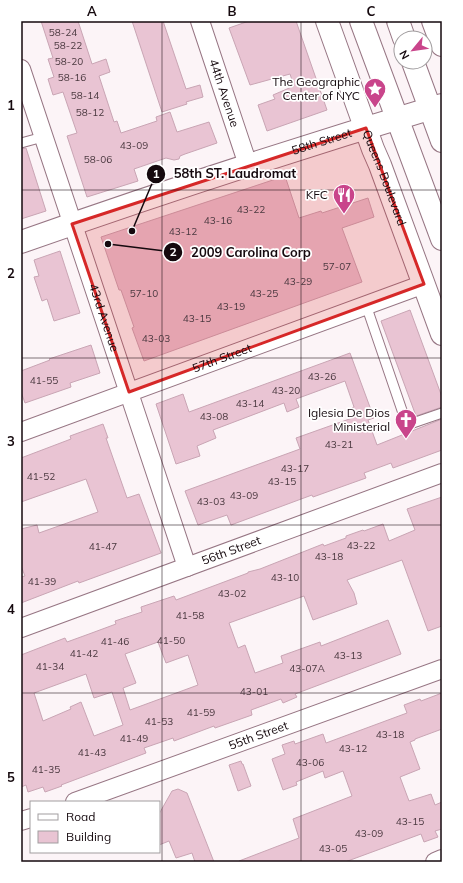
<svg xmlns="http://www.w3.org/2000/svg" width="463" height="883" font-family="Mulish,sans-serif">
  <rect width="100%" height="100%" fill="#fcf4f7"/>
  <path fill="#e9c4d3" stroke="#c9a5b4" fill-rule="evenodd" d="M41 21H78L92 64 106 59 110 72 99 76 114 122 117 121 121 133 157 121 156 117 170 112 177 132 209 122 217 143 185 154 180 156 179 159 174 160 166 158 134 169 138 181 87 197 67 136 77 133 63 92 53 95 48 79 54 77 48 59 53 58Z
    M132 21H163L186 89 200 85 203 97 186 102 187 104 162 112Z
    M249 21H296L327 110 267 131 258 105 275 99 273 95 294 86 290 74 250 85 229 28Z
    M26 148 46 211 21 219V149Z
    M285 176 299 218 321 211 322 213 368 198 374 217 342 228 362 282 144 361 132 328 134 327 121 290H119L101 237Z
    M60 251 80 313 54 321 47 299 42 301 34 277 39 276 34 260Z
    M410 310 442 397V407L416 416 381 321Z
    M91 345 100 373 70 383 71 387 25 403 21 392V371L50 360 49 359Z
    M350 353 374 418 368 420 377 445 442 419V450L393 468 391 463 364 473 366 478 313 497 312 495 231 525 227 515 198 525 185 491 300 449 296 438 355 417 352 408 354 407 345 381 296 399 299 407 287 412 284 403 213 430 216 438 197 446 200 456 176 464 156 404 183 394 189 412Z
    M103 424 108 438H106L127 498 139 494 161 553 79 583 78 581 21 603V577L25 576 21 566V529L37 525 39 533 98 512 86 479 21 502V458L71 439 70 436Z
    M442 497V626L428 631 402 560 347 580 354 593 357 604 313 620 304 596 229 623 238 648 245 645 255 673 283 663 281 656 320 642 321 646 388 620 401 654 295 694 297 697 283 703 281 699 251 710 252 715 215 728 214 726 174 741 173 738 144 748 146 753 61 785 62 786 45 792 43 787 28 792 26 785 21 787V655L65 638 67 642 89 634 116 624 115 621 142 612 141 607 174 596 176 600 248 573V572L260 569 323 544 324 546 346 538V536L363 530 364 531 383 524 389 541 415 530 407 509ZM158 642 166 663 188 655 198 685 130 710 123 688 136 683 125 654ZM86 674 94 698 112 692 123 725 94 736 81 702 70 707 71 709 43 721 34 693Z
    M442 693V729L415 739V740L410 742 420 769 400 777 409 801 431 794 435 805 442 802V829L435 831 438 837 424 842 421 834 345 862H240L239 861 299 838 293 819 352 796 343 771 325 778 323 771 296 782 297 785 283 790 272 759 285 754 282 745 294 741 295 744 323 734 326 743 407 713 404 705 420 699 421 701Z
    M241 761 242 764H243L251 786 238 791 229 765Z
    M178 789 187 793 214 862H195L192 853 176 858 169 841 159 845V814L172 791Z"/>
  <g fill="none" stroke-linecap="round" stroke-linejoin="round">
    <g stroke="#977684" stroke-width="11">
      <path id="lane" d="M21 143 43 137
        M366 305 407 425 442 413"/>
    </g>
    <g stroke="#977684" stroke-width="20">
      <g id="street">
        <path id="s1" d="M200 21 248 165"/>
        <path id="s2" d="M21 69 187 567"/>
        <path id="s3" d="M21 432 424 284"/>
        <path id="s4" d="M21 628 442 473"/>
        <path id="s5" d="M75 802 442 669"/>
        <path d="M21 821 31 818"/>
        <path d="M435 862 442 859"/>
      </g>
    </g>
    <g stroke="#977684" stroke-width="24">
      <g id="secondary">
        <path id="s6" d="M327 21 373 149 380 165 442 334"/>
        <path d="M433 21 442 45"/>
        <path id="s7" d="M21 242C160 193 301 147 442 105"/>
      </g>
    </g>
    <g stroke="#977684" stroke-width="24">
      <path id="primary" d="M361 21 442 239
        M398 21 404 38
        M413 62 442 141"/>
    </g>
    <use href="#lane" stroke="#fff" stroke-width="9"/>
    <use href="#street" stroke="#fff" stroke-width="18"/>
    <use href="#secondary" stroke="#fff" stroke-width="22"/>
    <use href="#primary" stroke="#fff" stroke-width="22"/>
  </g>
  <path fill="#d62828" fill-opacity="0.2" stroke="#d62828" stroke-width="3" stroke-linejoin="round" d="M366 128 424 284 129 392 72 224Z"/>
  <path fill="none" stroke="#15090e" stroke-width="1" stroke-opacity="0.55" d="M162 21V862M301 21V862M21 190H442M21 358H442M21 525H442M21 693H442"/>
  <defs>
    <g id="sight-pin" transform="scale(1.15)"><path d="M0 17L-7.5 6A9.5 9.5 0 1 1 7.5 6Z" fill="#c9458b" stroke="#fff"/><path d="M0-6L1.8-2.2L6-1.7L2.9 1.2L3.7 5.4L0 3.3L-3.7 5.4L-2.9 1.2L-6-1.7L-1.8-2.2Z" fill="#fff"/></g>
    <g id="restaurant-pin" transform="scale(1.15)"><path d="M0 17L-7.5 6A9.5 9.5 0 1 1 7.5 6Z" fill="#c9458b" stroke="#fff"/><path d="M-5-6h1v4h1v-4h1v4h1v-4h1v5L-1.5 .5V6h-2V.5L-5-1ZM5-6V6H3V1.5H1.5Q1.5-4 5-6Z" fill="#fff"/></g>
    <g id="church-pin" transform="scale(1.15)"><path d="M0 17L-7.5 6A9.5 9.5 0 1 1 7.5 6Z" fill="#c9458b" stroke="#fff"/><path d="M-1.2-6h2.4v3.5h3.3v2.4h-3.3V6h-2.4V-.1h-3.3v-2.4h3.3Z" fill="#fff"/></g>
  </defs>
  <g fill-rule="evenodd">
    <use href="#sight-pin" x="375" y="89"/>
    <use href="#restaurant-pin" x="344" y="195"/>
    <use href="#church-pin" x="406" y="420"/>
  </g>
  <g text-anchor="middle" stroke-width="3.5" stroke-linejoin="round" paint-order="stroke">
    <g font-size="10" fill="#4a383f">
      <text x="63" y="36">58-24</text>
      <text x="68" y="49">58-22</text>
      <text x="69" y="65">58-20</text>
      <text x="72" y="81">58-16</text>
      <text x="85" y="99">58-14</text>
      <text x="90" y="116">58-12</text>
      <text x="134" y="149">43-09</text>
      <text x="98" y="163">58-06</text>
      <text x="251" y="213">43-22</text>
      <text x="218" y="224">43-16</text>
      <text x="183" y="235">43-12</text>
      <text x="337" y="270">57-07</text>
      <text x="298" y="285">43-29</text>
      <text x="144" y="297">57-10</text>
      <text x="264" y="297">43-25</text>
      <text x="231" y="310">43-19</text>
      <text x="197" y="322">43-15</text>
      <text x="156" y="342">43-03</text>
      <text x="322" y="380">43-26</text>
      <text x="44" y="384">41-55</text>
      <text x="286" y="394">43-20</text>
      <text x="250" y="407">43-14</text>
      <text x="214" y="420">43-08</text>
      <text x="339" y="448">43-21</text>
      <text x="295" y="472">43-17</text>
      <text x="41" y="480">41-52</text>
      <text x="282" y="485">43-15</text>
      <text x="244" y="499">43-09</text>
      <text x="211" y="505">43-03</text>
      <text x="361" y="549">43-22</text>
      <text x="103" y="550">41-47</text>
      <text x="329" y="560">43-18</text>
      <text x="285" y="581">43-10</text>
      <text x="42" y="585">41-39</text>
      <text x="232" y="597">43-02</text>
      <text x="190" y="619">41-58</text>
      <text x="171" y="644">41-50</text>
      <text x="115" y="645">41-46</text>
      <text x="84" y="657">41-42</text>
      <text x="348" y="659">43-13</text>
      <text x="50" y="670">41-34</text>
      <text x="307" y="672">43-07A</text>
      <text x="254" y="695">43-01</text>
      <text x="201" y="716">41-59</text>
      <text x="159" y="725">41-53</text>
      <text x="390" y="738">43-18</text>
      <text x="134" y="742">41-49</text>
      <text x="353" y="752">43-12</text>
      <text x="92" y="756">41-43</text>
      <text x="310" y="766">43-06</text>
      <text x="46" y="773">41-35</text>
      <text x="410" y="825">43-15</text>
      <text x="369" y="837">43-09</text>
      <text x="333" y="852">43-05</text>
    </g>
    <g font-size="12" fill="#15090e" stroke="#fff" text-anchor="end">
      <text x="360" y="86">The Geographic<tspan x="360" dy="14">Center of NYC</tspan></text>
      <text x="328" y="199">KFC</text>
      <text x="390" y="417">Iglesia De Dios<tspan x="390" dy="14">Ministerial</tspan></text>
    </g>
    <g font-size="12" fill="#15090e" stroke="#fff">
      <text dy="4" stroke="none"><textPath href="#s1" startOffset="76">44th Avenue</textPath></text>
      <text dy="4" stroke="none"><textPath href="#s7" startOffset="317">58th Street</textPath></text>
      <text dy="4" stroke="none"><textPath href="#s6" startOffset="167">Queens Boulevard</textPath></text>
      <text dy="4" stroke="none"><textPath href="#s2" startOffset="262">43rd Avenue</textPath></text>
      <text dy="4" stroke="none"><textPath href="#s3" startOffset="214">57th Street</textPath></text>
      <text dy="4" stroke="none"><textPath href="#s4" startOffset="224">56th Street</textPath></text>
      <text dy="4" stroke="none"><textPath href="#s5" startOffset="195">55th Street</textPath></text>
    </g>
  </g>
  <path fill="none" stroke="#15090e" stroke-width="1.5" d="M132 231L156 174M108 244L173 252"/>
  <g fill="#15090e" stroke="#fff" stroke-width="1.5">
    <circle cx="132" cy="231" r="4"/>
    <circle cx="108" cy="244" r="4"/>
    <circle cx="156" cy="174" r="10"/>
    <circle cx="173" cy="252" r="10"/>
  </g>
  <g font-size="12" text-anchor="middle" font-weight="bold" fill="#fff">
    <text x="156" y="178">1</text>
    <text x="173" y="256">2</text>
  </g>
  <g font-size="13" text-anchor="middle" font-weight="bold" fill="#15090e" stroke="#fff" stroke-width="3.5" stroke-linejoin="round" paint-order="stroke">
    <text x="235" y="178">58th ST. Laudromat</text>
    <text x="251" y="257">2009 Carolina Corp</text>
  </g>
  <rect width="463" height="883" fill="none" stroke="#ffffff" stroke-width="44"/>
  <rect x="30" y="801" width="130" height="52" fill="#ffffff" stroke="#a19d9f"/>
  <rect x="38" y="814" width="20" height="6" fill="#ffffff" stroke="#a19d9f"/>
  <text x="66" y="821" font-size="12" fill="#15090e">Road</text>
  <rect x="38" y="831" width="20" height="12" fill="#e9c4d3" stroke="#a19d9f"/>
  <text x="66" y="841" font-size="12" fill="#15090e">Building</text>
  <g transform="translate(413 50) rotate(241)"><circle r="19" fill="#ffffff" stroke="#a19d9f"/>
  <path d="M0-3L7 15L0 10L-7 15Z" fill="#c9458b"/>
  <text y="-6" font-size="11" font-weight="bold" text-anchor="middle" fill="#15090e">N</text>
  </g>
  <rect x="22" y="22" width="419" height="839" fill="none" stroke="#15090e" stroke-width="1.5"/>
  <g font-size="13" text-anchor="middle" font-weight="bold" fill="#15090e">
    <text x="92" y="16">A</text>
    <text x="232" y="16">B</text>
    <text x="371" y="16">C</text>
    <text x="11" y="110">1</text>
    <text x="11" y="278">2</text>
    <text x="11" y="446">3</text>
    <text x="11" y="614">4</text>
    <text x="11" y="782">5</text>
  </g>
</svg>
